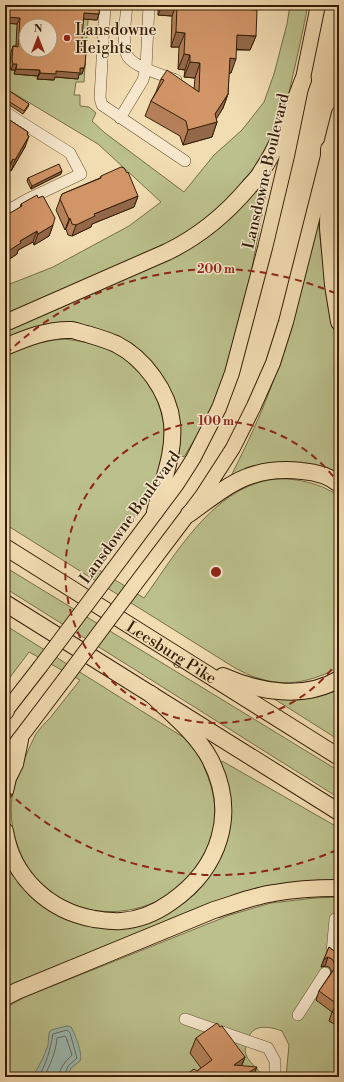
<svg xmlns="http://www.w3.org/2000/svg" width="344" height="1082" font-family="'Libre Bodoni',serif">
  <rect width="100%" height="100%" fill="#f2dcb2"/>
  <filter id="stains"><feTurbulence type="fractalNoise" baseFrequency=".005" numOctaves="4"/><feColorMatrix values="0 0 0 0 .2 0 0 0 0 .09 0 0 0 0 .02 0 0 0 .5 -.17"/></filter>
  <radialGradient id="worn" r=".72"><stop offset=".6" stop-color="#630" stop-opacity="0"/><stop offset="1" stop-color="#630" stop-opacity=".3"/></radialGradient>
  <path fill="#bbc08c" stroke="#776f48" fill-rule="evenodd" d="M5 5H89L84 82H76L74 95H80V106L89 107 96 113 92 121 105 133 184 192 214 155 242 130 264 102 274 74 287 24 290 5H308C303 30 298 54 292 79 289 93 286 107 281 120 261 171 219 215 171 241L5 316V286L53 267 129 226 161 202 98 144 5 88ZM26 26H50V50H26Z
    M271 166 249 284 227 369 210 414 184 457 179 455 180 437 178 416 113 336 5 340V328L160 259Z
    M339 166V280L334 202Z
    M318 220 328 306 339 350V478L231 476C247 444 263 411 275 376 292 325 305 273 318 220Z
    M65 339C78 341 91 343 104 347 130 358 154 384 161 412 165 425 165 441 164 454 162 469 155 484 149 497 144 507 136 516 129 524 118 539 107 553 96 568L144 598C175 555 212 490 269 480 284 477 302 480 317 485 324 487 332 492 339 495V667C314 681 286 688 258 678 250 676 243 672 235 668L5 524V357C24 345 44 341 65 339Z
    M5 567 339 771V798L5 588Z
    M5 625 183 737C188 742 194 747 198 753 201 757 202 762 204 767 213 788 218 808 213 831 189 931 47 942 16 841 10 822 9 800 16 781 21 767 29 747 36 734 40 728 45 723 50 718 60 705 70 693 80 680L29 652 5 684Z
    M339 685V740L268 695Z
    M222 761 339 828V881L270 886 240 893 200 907 14 983 5 988V857L12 871 21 885 37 902 55 913 72 921 86 925 108 929 123 927 171 912 196 893 215 866 220 763Z
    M339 897V1077H286L289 1045 282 1031C268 1026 251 1023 247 1042 247 1045 245 1049 245 1051 247 1063 259 1067 262 1077H5V1008L25 997 230 915 271 903 315 898Z"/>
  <path fill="#9cbab2" stroke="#727c6d" d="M67 1026 71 1027C75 1034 83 1053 80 1061L71 1068 67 1077H33L43 1058 48 1045 49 1033 51 1030Z"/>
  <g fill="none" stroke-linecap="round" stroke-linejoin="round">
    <path stroke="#686c5c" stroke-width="1" d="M38 1077C47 1064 50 1049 53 1034L67 1030 70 1033 77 1058 68 1066 64 1077
      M44 1077C50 1065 56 1052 57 1038L65 1036 66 1037 72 1055C65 1062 60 1067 59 1077"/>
    <g stroke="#634e30" stroke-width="12">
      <path id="minor" d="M105 5 100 98 102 105 185 161
        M127 5C126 17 121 48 128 57 136 68 163 75 176 80
        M5 112 70 153 81 174 28 199 5 212
        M120 118 143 80 146 68 149 5
        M332 953 335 919
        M298 1015 325 973
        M185 1019 268 1048 275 1061V1077"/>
    </g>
    <g stroke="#331e05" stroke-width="16">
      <path id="major" d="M112 571 177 484 193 459 219 408 232 373 265 248 287 156 318 5
        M134 586 202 496 233 448 254 406 273 363 286 322 339 113
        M5 712 40 667
        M5 758 64 680"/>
    </g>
    <g stroke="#331e05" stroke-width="18">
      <g id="highway">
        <path d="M329 149 328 228 333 285 339 322"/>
        <path d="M5 323 167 252C198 237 225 215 248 188 252 183 258 178 261 172 280 144 291 111 303 80"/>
        <path d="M5 347C26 338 48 329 72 330 77 331 82 333 87 334 97 337 107 340 116 344 144 358 169 392 172 423 175 454 162 482 155 512"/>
        <path d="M189 514C228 486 250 465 302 471 315 472 329 476 339 484"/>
        <path id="s1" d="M5 547 339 757"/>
        <path d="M5 603 339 812"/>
        <path d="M223 676C259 692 304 700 339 679"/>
        <path d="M5 712 6 711"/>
        <path d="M5 791 8 778 15 764 20 740"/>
        <path d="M5 831C12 877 49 911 94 919 102 920 112 922 121 921 139 920 157 912 171 902 220 868 238 813 210 759 196 733 171 714 151 694"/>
        <path d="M5 997 17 991 214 910C234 904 253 896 274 893 295 889 317 888 339 888"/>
      </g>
    </g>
    <use href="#minor" stroke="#f7e8cd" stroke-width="11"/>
    <use href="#major" stroke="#f2dcb2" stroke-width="14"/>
    <use href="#highway" stroke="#f2dcb2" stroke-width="16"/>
    <g stroke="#331e05" stroke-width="16" stroke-linecap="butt">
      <path id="major-bridge" d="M40 667 112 571
        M64 680 134 586"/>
    </g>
    <use href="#major-bridge" stroke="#f2dcb2" stroke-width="14"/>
  </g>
  <path fill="#b58059" stroke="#331e05" d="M5 5H100L99 14 97 20 83 19 81 51 85 65 82 74H79L78 79 55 77 54 80 37 79 38 76 14 74 15 70H11L10 66 11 52 13 46H16L17 24 5 23Z
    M158 5H244V9L256 36 250 50H236L231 73H229L228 94 223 108 216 118 217 122 212 137 183 145 180 136 145 116 151 101 156 92 161 79 194 89 195 78 184 77 185 70 178 69 179 47H171L172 16 158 15Z
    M5 94 29 104 28 107 23 114 5 102Z
    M5 117 28 132 25 147 11 171 9 170Z
    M61 174 31 189 27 181 28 178Z
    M101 176 138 196 134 207 92 224 91 227 72 236 68 235 66 229 65 230 56 210 62 194 100 178Z
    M21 204 53 225 49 236 34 245 33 242 18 250 17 254 5 262V216L20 208Z
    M329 947 334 951 339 949V1027L329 1021 332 1012 316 1000 319 991 331 973V970L329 967 325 966 321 967Z
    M196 1038 245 1057 242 1065 197 1071 201 1068 190 1053Z"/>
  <path fill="#936849" stroke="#331e05" d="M162 5H176L172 16 158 15Z
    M84 13 99 14 97 20 81 19Z
    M6 17 20 18 17 24 5 23V20Z
    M176 32 185 33 179 47H171Z
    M237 35 256 36 250 50 232 49Z
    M184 54 190 55 185 70 178 69Z
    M230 58 236 59 231 73H225Z
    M190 62 200 63 195 78 184 77Z
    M13 64H17L15 70H11Z
    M80 68H84L82 74H79L78 79 55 77 54 80 37 79 40 73Z
    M16 69 40 70 38 76 14 74Z
    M228 94 223 108 214 123 217 122 212 137 183 145 188 130 215 114Z
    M29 136 25 147 11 171 15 160Z
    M13 159 9 170 5 176V172Z
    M62 171 61 174 31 189 32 186Z
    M138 196 134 207 92 224 91 227 72 236 76 225 94 214Z
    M70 218 66 229 65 230 69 219Z
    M53 225 49 236 34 245 38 234Z
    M37 231 33 242 18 250 17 254 5 262V253L20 241Z
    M328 957 325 966 321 967 324 959Z
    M245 1057 239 1072 234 1065Z
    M257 1067 253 1077H242Z"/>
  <path fill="#d29568" stroke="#331e05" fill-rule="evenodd" d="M7 5H100L99 14 84 13 81 51H86L85 65 84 68H80V73L56 71V74L40 73V70L16 69 17 64H13L12 60 13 46 18 47 20 18 6 17ZM26 26H50V50H26Z
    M177 5H244V9L257 10 256 36 237 35 236 59 230 58 228 94 215 114 217 122 188 130 186 121 151 101 164 80 161 79 167 70 199 92 200 63 190 62V55L184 54 185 33 176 32Z
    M8 90 29 104 24 111 5 99V94Z
    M5 117 28 132 27 135 29 136 15 160 13 159 5 172Z
    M59 164 62 171 32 186 28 178Z
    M121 167 124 168 127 173 128 172 138 196 94 214 95 216 76 225 72 224 70 218 69 219 60 199 62 194 101 178V176Z
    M37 195 38 198 43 196 55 218 53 225 38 234 37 231 20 241 21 243 5 253V216L22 206 21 204Z
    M329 947 334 951 339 949V1016L332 1012 337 1004 319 991 335 968 334 962 332 959 328 957 324 959Z
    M217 1023 220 1027 222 1026 245 1057 234 1065 257 1067 242 1077H183L194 1069 197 1071 212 1060 196 1038Z"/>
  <g fill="none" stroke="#8f2418" stroke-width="2" stroke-dasharray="7 5">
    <path d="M339 660A151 151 0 1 1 339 484"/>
    <path d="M337 850A303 303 0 0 1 6 790M6 354A303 303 0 0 1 337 294"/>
  </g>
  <circle fill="#8f2418" stroke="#f7e8cd" stroke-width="1.5" cx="67" cy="38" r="4"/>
  <g text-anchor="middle" stroke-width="3" stroke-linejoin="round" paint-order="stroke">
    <g font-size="16" fill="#331e05" stroke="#f7e8cd" text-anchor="start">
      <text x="75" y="35">Lansdowne<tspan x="75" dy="18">Heights</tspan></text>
    </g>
    <g font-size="16" fill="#331e05" stroke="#f7e8cd">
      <text transform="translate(265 171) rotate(-77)" y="6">Lansdowne Boulevard</text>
      <text transform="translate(129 517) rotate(-54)" y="6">Lansdowne Boulevard</text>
      <text dy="6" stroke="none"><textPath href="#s1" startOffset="197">Leesburg Pike</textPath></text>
    </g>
  </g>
  <circle cx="216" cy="572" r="6" fill="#8f2418" stroke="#f7e8cd" stroke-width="2"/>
  <g font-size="12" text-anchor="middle" font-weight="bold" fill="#8f2418" stroke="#f7e8cd" stroke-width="3" stroke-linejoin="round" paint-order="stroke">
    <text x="216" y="273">200 m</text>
    <text x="216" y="425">100 m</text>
  </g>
  <rect width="344" height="1082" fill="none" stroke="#f2dcb2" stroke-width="20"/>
  <rect x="6" y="6" width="332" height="1070" fill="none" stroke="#331e05" stroke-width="2"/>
  <rect x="10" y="10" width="324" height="1062" fill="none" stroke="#331e05"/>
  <g transform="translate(38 38)"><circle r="19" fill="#f7e8cd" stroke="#a9977d"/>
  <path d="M0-3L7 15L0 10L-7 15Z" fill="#8f2418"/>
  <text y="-6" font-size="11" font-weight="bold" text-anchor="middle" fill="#331e05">N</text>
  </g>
  <rect width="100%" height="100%" filter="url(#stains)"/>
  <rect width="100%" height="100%" fill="url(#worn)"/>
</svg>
